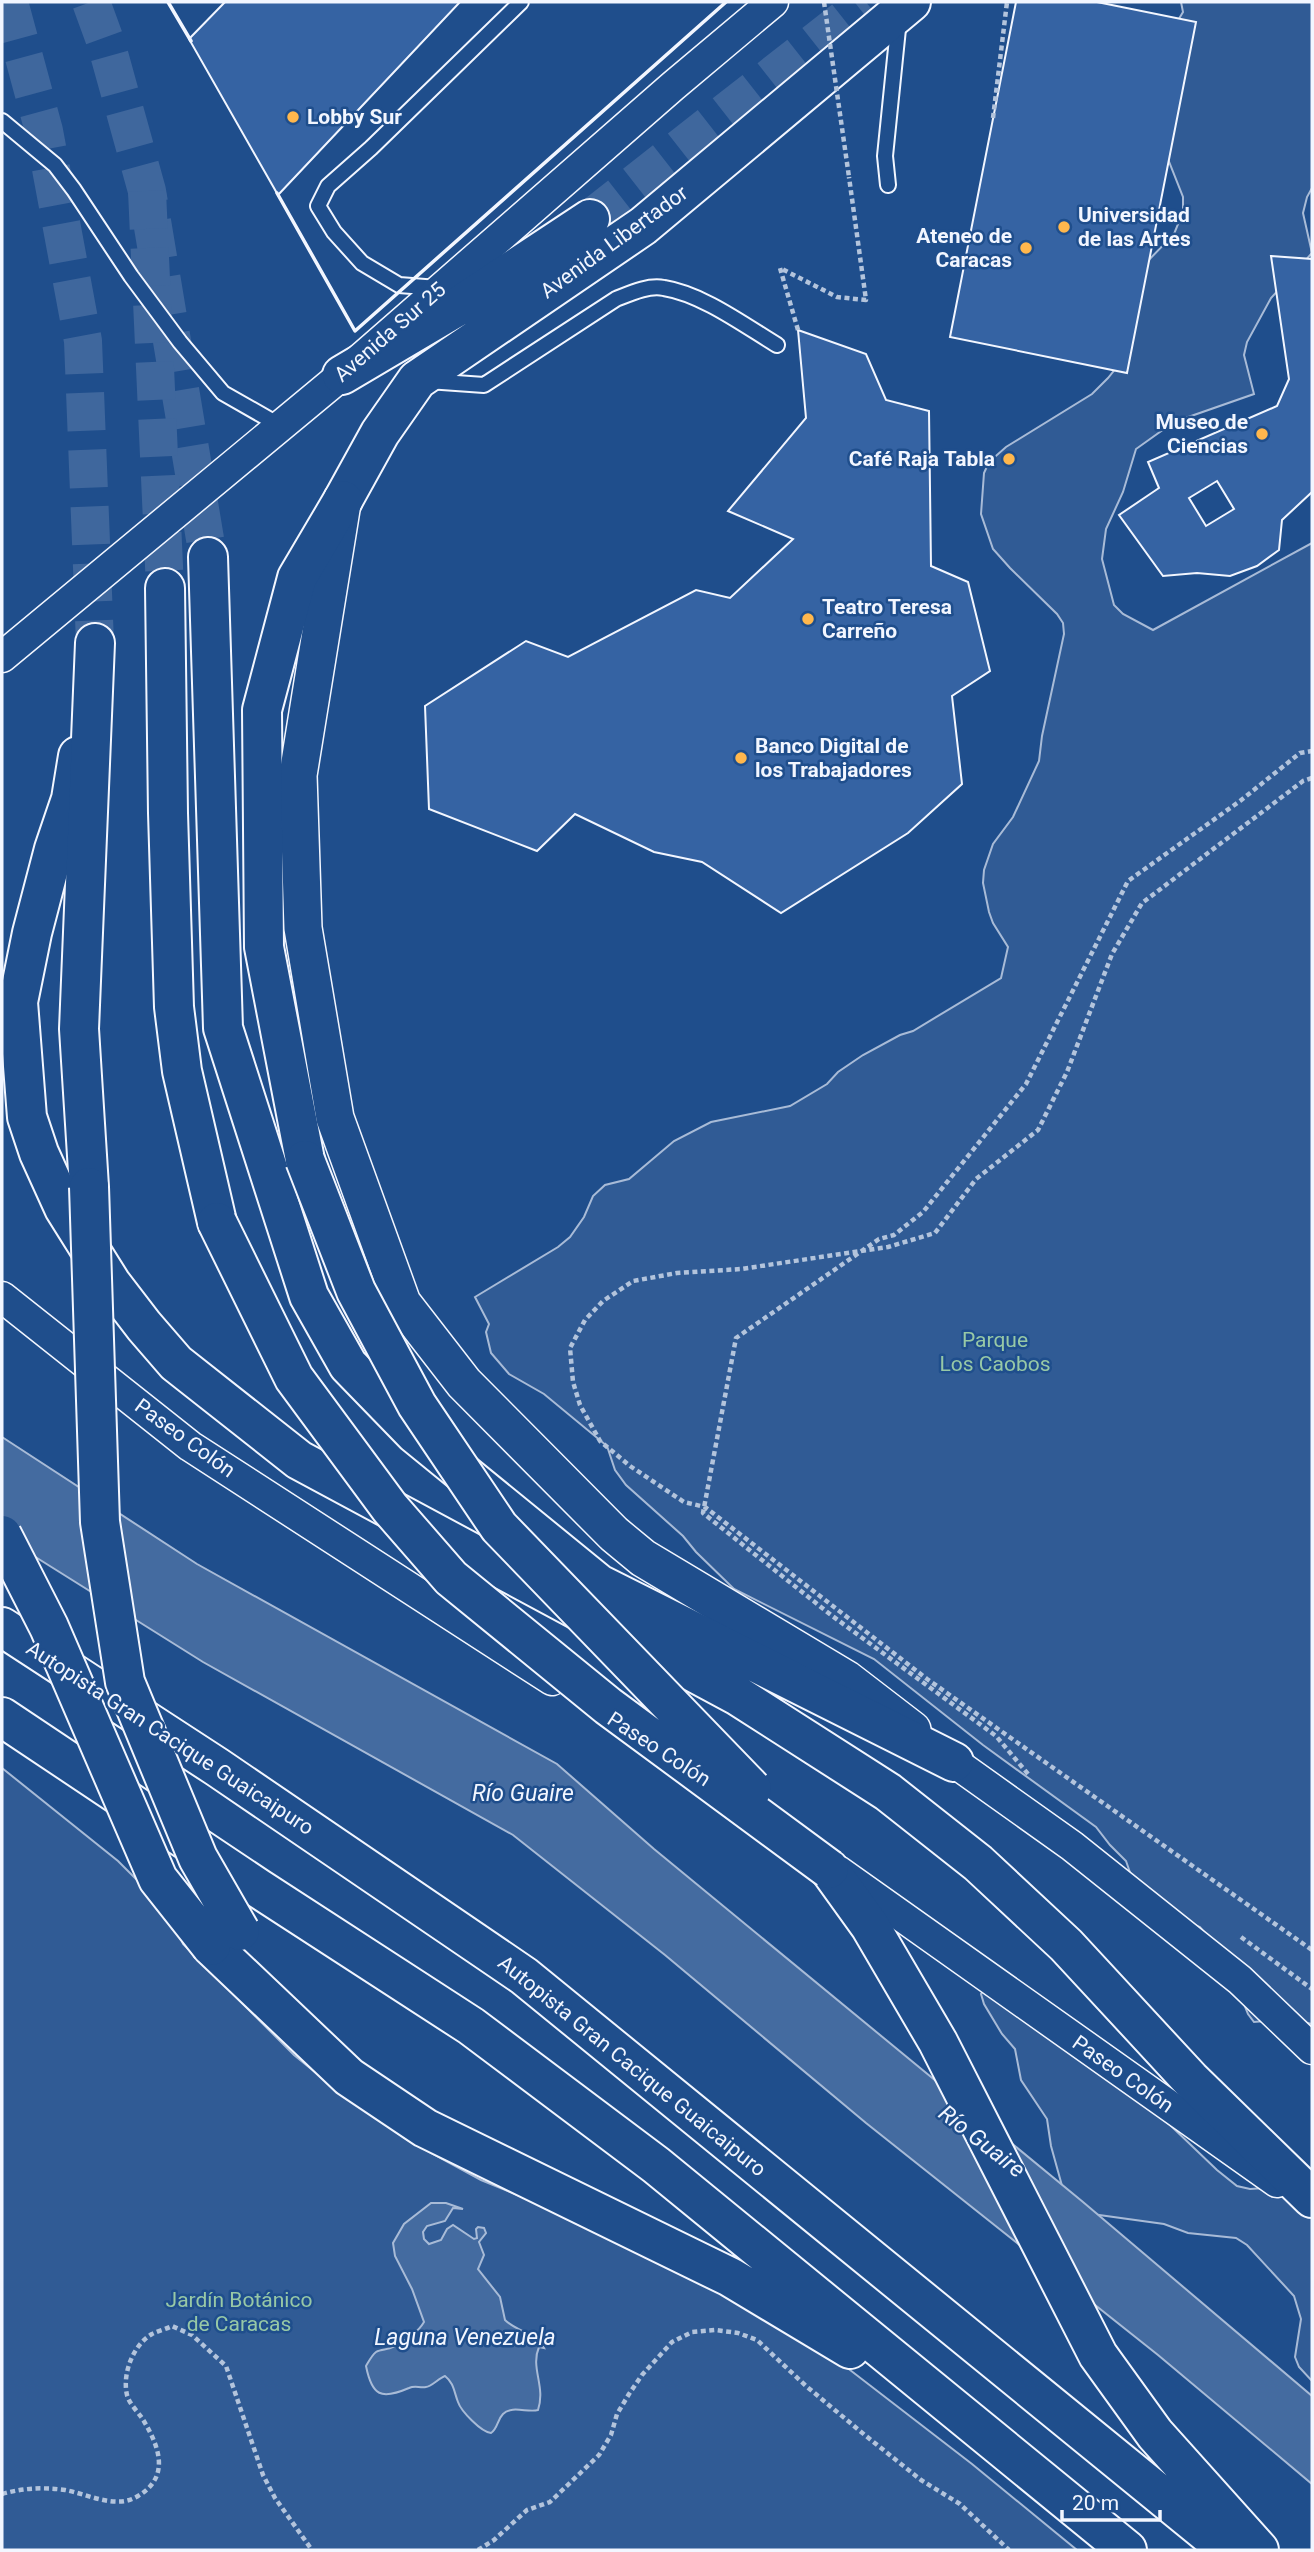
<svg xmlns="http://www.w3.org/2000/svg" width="1314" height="2552" font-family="Roboto,sans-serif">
  <rect width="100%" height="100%" fill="#1f4e8c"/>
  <path fill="#305b95" stroke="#a8bbd7" stroke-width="2" d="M1181 2H1312V188L1307 197 1303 213 1312 253 1271 298 1247 342 1244 355 1254 394 1174 422 1136 449 1123 492 1106 529 1102 559 1114 605 1123 614 1153 630 1312 543V2024L1290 2019 1254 2022 1248 2014 1225 1957 1200 1927 1177 1918 1133 1881 1126 1861 1110 1845 1096 1827 983 1745 874 1659 734 1589 696 1552 683 1536 626 1485 615 1470 607 1446 544 1394 509 1374 491 1353 486 1332 489 1324 475 1297 558 1247 570 1237 584 1217 593 1196 605 1185 629 1179 674 1141 711 1122 790 1106 827 1084 838 1072 863 1055 900 1035 913 1031 1001 978 1008 947 993 923 989 912 983 883 984 870 993 844 1013 817 1039 761 1042 736 1064 634 1063 623 1057 614 1010 568 993 549 981 514 984 473 989 462 1006 447 1092 394 1108 378 1116 368 1141 268 1174 234 1183 212V197L1168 159 1177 22 1183 12Z
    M2 1768 118 1861 172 1915 183 1944 294 2055 348 2099 409 2141 481 2180 671 2258 828 2353 972 2464 1077 2550H2Z
    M987 1985 1123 2080 1217 2170 1237 2186 1250 2189 1265 2188 1312 2202V2381L1299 2367 1295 2357 1301 2319 1294 2296 1247 2245 1236 2238 1188 2233 1164 2224 1092 2214 1064 2193 1051 2146 1047 2119 1021 2080 1015 2049 1002 2034 984 2004 981 1994Z"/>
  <path fill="#446ba0" stroke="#a8bbd7" stroke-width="2" d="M2 1437 197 1564 557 1764 654 1849 1083 2202 1312 2396V2484L1158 2355 866 2123 665 1955 513 1835 203 1662 2 1536Z
    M431 2203H446L463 2209 453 2208 445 2221 427 2226 423 2232 424 2239 429 2244 441 2240 447 2229 453 2225 474 2239 477 2238 476 2229 478 2227 484 2228 486 2233 479 2242 484 2255 478 2269 500 2297 505 2320C517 2332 535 2332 544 2348L539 2347C530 2368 546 2386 538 2410 528 2413 512 2405 503 2414 497 2420 498 2428 491 2433 481 2432 461 2411 458 2402 454 2392 454 2383 445 2376 439 2378 431 2387 426 2387 419 2388 415 2385 409 2388 381 2400 372 2396 366 2366 369 2361 372 2355 376 2352 381 2349 388 2350 393 2347 405 2341 417 2334 424 2322L412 2289 395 2256 393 2243 404 2224Z"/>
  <path fill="#3563a3" stroke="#f2f6ff" stroke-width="2" fill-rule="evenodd" d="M225 2H460L278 195 189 39Z
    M1016 2H1097L1196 22 1127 373 950 337Z
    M1271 256 1312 259V492L1282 520 1279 550 1257 566 1230 576 1197 573 1163 576 1119 515 1159 488 1148 462 1277 406 1289 379ZM1217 481 1234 509 1206 526 1189 498Z
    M798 330 866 354 886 400 929 411 931 566 968 582 990 671 952 696 962 784 908 833 781 913 702 862 654 852 575 814 537 851 429 809 425 706 526 641 568 657 696 590 730 598 793 539 728 511 806 418Z"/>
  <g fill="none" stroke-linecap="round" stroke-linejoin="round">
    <path stroke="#3f679d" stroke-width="38" stroke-dasharray="38 19" stroke-linecap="butt" d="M9 2 44 131 83 341 95 643
      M91 2 106 43 147 191 208 557
      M590 219 866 2"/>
    <path stroke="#3f679d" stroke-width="38" stroke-dasharray="38 19" stroke-linecap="butt" d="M147 191 165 588"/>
    <g stroke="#f2f6ff" stroke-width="18">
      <path id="service" d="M2 121 55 165 74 190 131 276 180 342 223 393 281 426
        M888 185 885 156 899 19
        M438 288 399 285 362 263 334 232 318 206 328 186 371 148 521 2
        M428 381 484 385 616 299C631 293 648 285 664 288 702 294 744 325 777 345"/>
    </g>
    <g stroke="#f2f6ff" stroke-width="33">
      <path id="minor" d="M2 657 342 375 673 86 773 2
        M2 1297 190 1446 552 1680
        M954 1762 1072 1846 1240 1980 1312 2049
        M838 1871 1277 2182"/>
    </g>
    <g stroke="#f2f6ff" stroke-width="40">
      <path id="tertiary" d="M342 503 298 775 303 928 335 1118 402 1303 464 1383 614 1534 643 1558 847 1680 912 1730"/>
    </g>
    <g stroke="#f2f6ff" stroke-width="42">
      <path id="secondary" d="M342 375 457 307 590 219
        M343 500 380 433 417 380 643 226 911 2
        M208 557 223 1028 309 1296 348 1365 415 1434 599 1584 954 1762
        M78 756 71 799 54 849 32 933 18 1002 27 1117 39 1153 64 1208 111 1283 144 1326 176 1363 299 1460 738 1696 888 1792 978 1863 1066 1945 1190 2079 1312 2198"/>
    </g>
    <g stroke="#f2f6ff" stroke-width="42">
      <path id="motorway" d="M165 588 168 813 174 1007 182 1071 217 1222
        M305 1160 264 947 262 710 297 578 343 500
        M89 1187 79 1029 95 643
        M2 1627 217 1767 524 1976 1228 2550
        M2 1717 258 1888 471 2026 656 2165 1127 2550
        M829 1869 870 1926 938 2042 1098 2355 1155 2434 1259 2550
        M211 1946 349 2077 425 2128 730 2277 850 2349"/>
    </g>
    <path stroke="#b3c4dc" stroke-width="4.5" stroke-dasharray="5 3.5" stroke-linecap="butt" d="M993 118 1007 2
      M798 330 780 268 837 297 866 300 849 177
      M1312 778 1303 781 1142 903 1112 954 1067 1072 1038 1130 976 1179 935 1233 888 1247 741 1269 677 1273 633 1281 603 1301 585 1320 570 1348 573 1382 580 1405 600 1441 630 1466 684 1502 705 1507 927 1679 1312 1950
      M1028 1774 996 1736 831 1615 703 1513 736 1338 879 1239 894 1235 923 1212 1026 1084 1128 881 1240 801 1300 753 1312 751
      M1241 1937 1312 1989
      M2 2494C23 2488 43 2487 65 2490 88 2494 116 2510 138 2496 172 2476 158 2444 142 2418 137 2411 129 2403 127 2395 122 2374 133 2345 152 2334 158 2331 166 2329 172 2326L192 2335 226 2366 263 2475 275 2498 312 2550
      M478 2550 494 2540 527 2510 550 2502 599 2455 611 2435 617 2414 629 2394 642 2375 672 2342 692 2332 715 2330 738 2333 757 2340 806 2386 866 2436 921 2480 960 2504 1009 2550"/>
    <use href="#service" stroke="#1f4e8c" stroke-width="14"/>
    <use href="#minor" stroke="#1f4e8c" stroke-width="30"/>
    <use href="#tertiary" stroke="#1f4e8c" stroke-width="37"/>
    <use href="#secondary" stroke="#1f4e8c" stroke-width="38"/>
    <use href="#motorway" stroke="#1f4e8c" stroke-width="38"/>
    <g stroke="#f2f6ff" stroke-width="42" stroke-linecap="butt">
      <path id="motorway-bridge" d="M305 1160 356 1291 417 1405 499 1527 752 1789
        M89 1187 100 1522 125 1682 198 1858 240 1931
        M217 1222 294 1378 390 1508 451 1578 608 1706 829 1869
        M2 1535 49 1627 158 1879 211 1946"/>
    </g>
    <path stroke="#b3c4dc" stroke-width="4.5" stroke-dasharray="5 3.5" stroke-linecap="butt" d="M824 2 849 177"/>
    <use href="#motorway-bridge" stroke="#1f4e8c" stroke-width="38"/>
    <path stroke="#f2f6ff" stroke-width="3.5" d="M168 2 191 41
      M277 193 355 331 726 2"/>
  </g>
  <g fill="#ffb74d" stroke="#1f4e8c" stroke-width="2.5">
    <circle cx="293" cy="117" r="7"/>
    <circle cx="1064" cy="227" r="7"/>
    <circle cx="1026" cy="248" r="7"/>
    <circle cx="1262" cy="434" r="7"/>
    <circle cx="1009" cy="459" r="7"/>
    <circle cx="808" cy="619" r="7"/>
    <circle cx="741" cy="758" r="7"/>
  </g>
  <g text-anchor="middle" stroke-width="5" stroke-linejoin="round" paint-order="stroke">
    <g font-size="21" font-weight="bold" fill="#f2f6ff" stroke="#1f4e8c" text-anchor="start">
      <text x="307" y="124">Lobby Sur</text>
      <text x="1078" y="222">Universidad<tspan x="1078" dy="24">de las Artes</tspan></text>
      <text x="1012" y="243" text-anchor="end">Ateneo de<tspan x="1012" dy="24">Caracas</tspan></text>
      <text x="1248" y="429" text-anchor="end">Museo de<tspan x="1248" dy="24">Ciencias</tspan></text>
      <text x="995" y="466" text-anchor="end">Café Raja Tabla</text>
      <text x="822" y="614">Teatro Teresa<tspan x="822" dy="24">Carreño</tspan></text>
      <text x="755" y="753">Banco Digital de<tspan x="755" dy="24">los Trabajadores</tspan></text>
    </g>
    <g font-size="21" fill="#f2f6ff" stroke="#1f4e8c">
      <text transform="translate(614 242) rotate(-36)" y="7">Avenida Libertador</text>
      <text transform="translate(390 332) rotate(-41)" y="7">Avenida Sur 25</text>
      <text transform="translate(185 1438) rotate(36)" y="7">Paseo Colón</text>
      <text transform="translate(170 1738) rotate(33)" y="7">Autopista Gran Cacique Guaicaipuro</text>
      <text transform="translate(659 1749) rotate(33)" y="7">Paseo Colón</text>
      <text transform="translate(632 2066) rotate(39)" y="7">Autopista Gran Cacique Guaicaipuro</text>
      <text transform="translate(1123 2074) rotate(35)" y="7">Paseo Colón</text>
    </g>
    <g font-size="21" fill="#97c8a6" stroke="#1f4e8c">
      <text x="995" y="1347">Parque<tspan x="995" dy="24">Los Caobos</tspan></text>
      <text x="239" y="2307">Jardín Botánico<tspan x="239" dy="24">de Caracas</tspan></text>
    </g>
    <g font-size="23" font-style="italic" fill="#f2f6ff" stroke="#1f4e8c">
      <text x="523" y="1801">Río Guaire</text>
      <text transform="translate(982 2141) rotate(38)" y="8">Río Guaire</text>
      <text x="465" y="2345">Laguna Venezuela</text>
    </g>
  </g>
  <rect width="1314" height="2552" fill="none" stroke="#f2f6ff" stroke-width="7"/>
  <path d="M1062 2510v10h98v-10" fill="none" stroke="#f2f6ff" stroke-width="3.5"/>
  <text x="1072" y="2510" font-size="21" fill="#f2f6ff" stroke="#1f4e8c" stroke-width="5" paint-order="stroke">20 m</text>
</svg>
